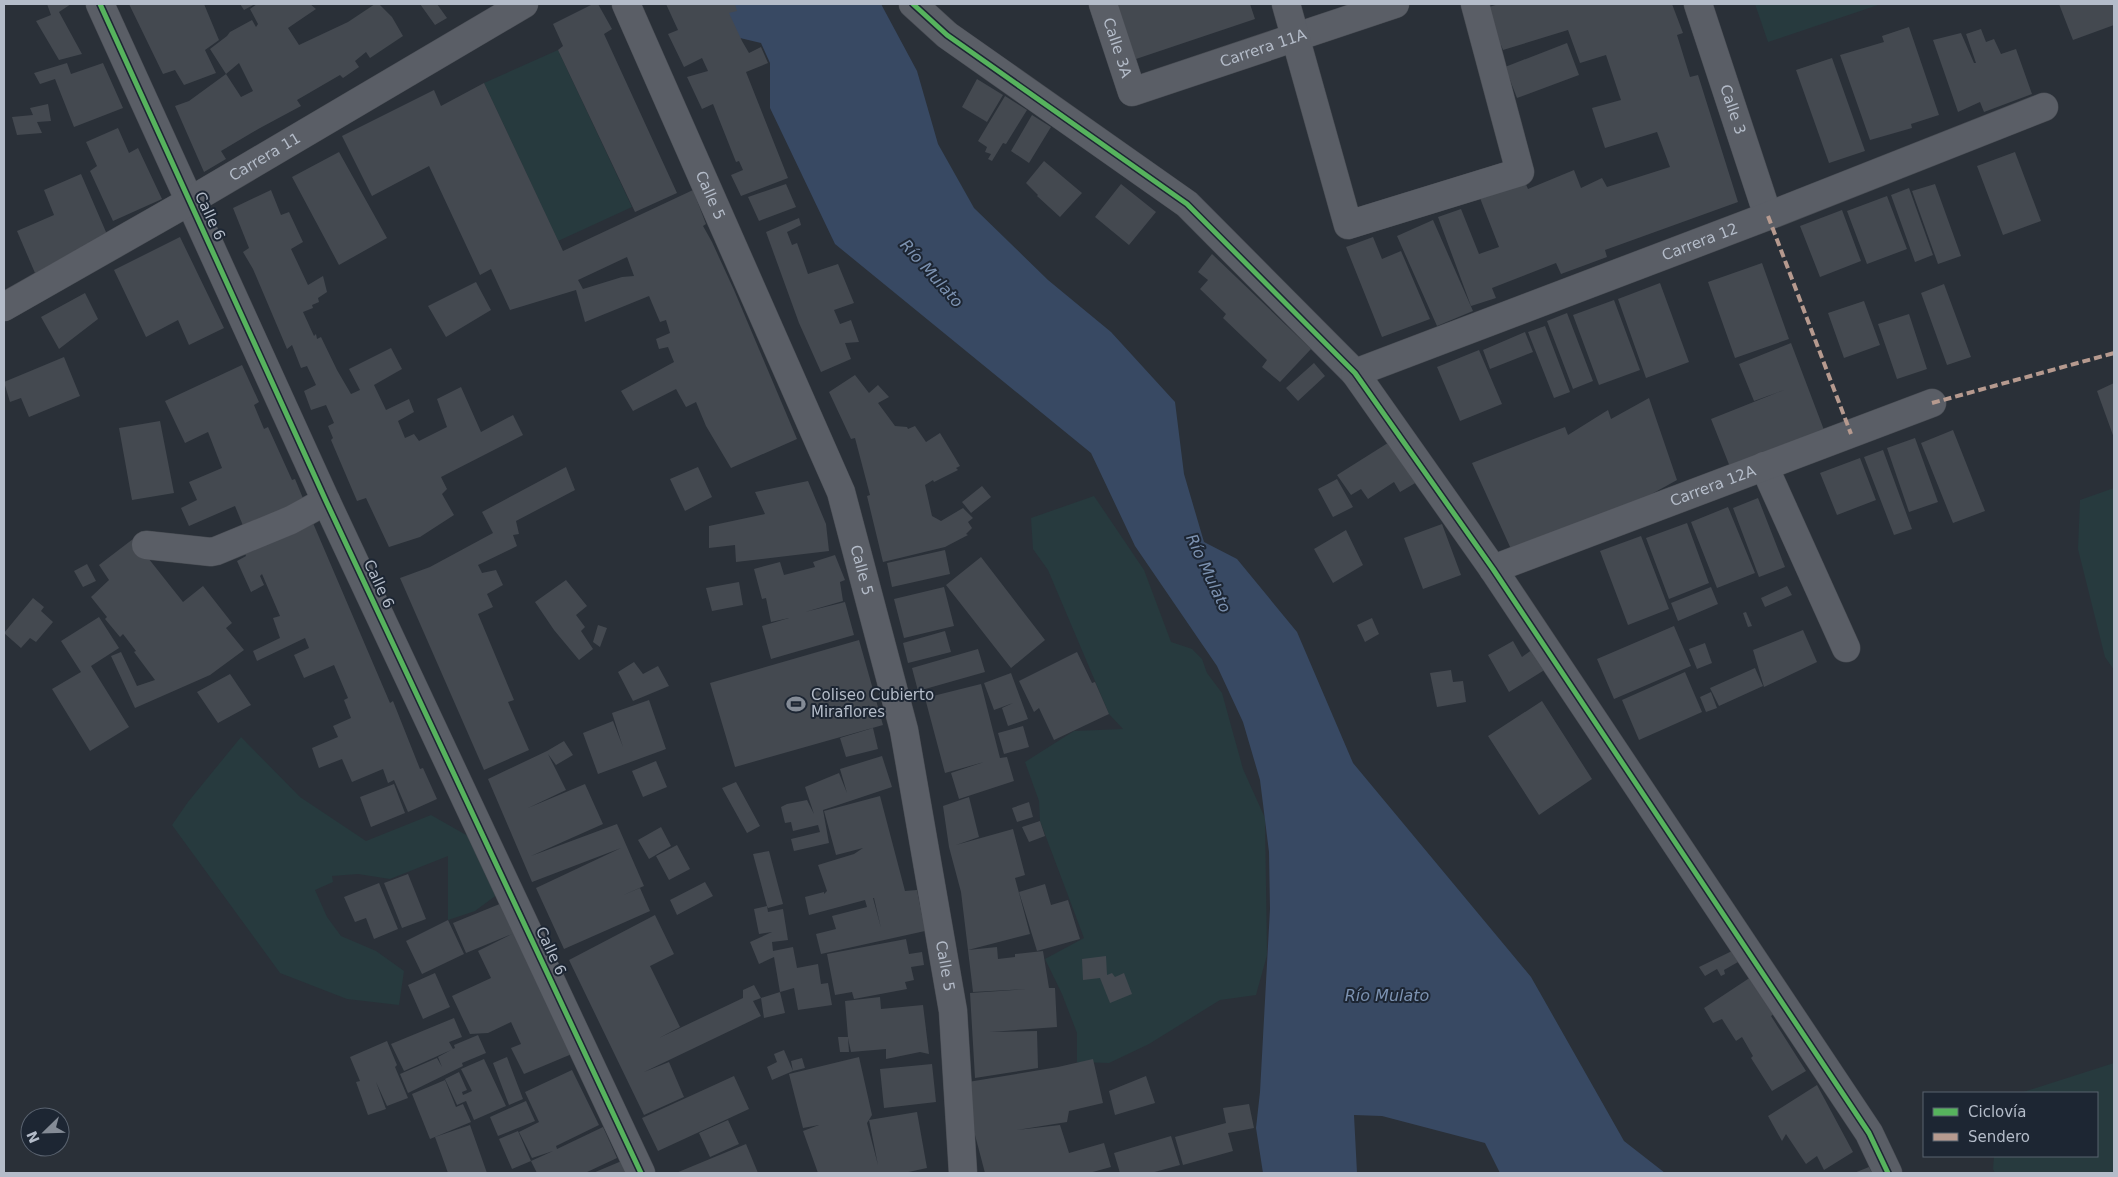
<svg xmlns="http://www.w3.org/2000/svg" width="2118" height="1177" font-family="'DejaVu Sans',sans-serif">
  <rect width="100%" height="100%" fill="#2a3038"/>
  <path fill="#273a3e" d="M1755 4H1881L1768 42Z
    M558 50 632 207 558 241 484 83Z
    M2114 488V670L2105 657 2078 549 2080 500Z
    M1094 496 1144 570 1171 642 1192 649 1202 659 1207 673 1222 693 1243 769 1265 818 1267 955 1256 995 1220 1000 1149 1044 1109 1063 1077 1062V1033L1062 994 1045 959 1084 938 1040 821 1039 801 1025 762 1074 731 1123 729 1109 714 1048 570 1033 549 1031 518Z
    M241 737 300 797 366 841 431 815 489 848 502 891 475 911 448 920V856L390 879 358 874 332 876 333 882 315 890 327 917 341 936 376 951 404 971 399 1005 347 999 280 973 172 825 188 802Z
    M2114 1063V1173H1995L1993 1169 1994 1156H2097V1093H2020Z"/>
  <path fill="#384963" d="M686 4H881L917 71 938 144 974 208 1048 280 1111 332 1175 402 1184 474 1204 542 1237 559 1297 632 1353 763 1531 977 1624 1141 1665 1173H1500L1485 1143 1382 1116 1354 1115 1357 1173H1263L1256 1128 1260 1092 1270 909 1269 852 1260 780 1243 722 1217 666 1135 546 1091 453 835 244 770 108V63L761 43 698 28 689 18Z"/>
  <path fill="#444950" fill-rule="evenodd" d="M47 4H71L59 12 82 54 59 60 36 21 51 15Z
    M129 4H204L219 40 205 50 216 73 184 85 175 70 163 74Z
    M240 4H255L244 10Z
    M257 4H310L316 9 288 28 299 45 348 22 375 4H379L392 17 403 36 370 58 366 52 355 61 359 67 343 78 340 75 297 100 301 106 260 128 221 151 226 159 204 172 175 106 189 101 226 74 241 97 253 91 239 63 226 74 210 49 227 36 230 32 252 20 256 27 258 24 250 9Z
    M420 4H437L447 18 435 25Z
    M593 4H598L612 29 604 34 677 193 635 212 558 50 563 46 553 24Z
    M666 4H735L737 11 729 13 742 41 749 53 761 47 768 63 746 72 788 178 741 196 731 175 743 170 739 161 736 162 713 104 702 109 687 77 708 71 702 58 684 67 668 34 678 30Z
    M1114 4H1250L1255 19 1133 60Z
    M1499 4H1672L1683 33 1677 35 1690 77 1698 75 1738 202 1605 250 1607 257 1561 274 1556 263 1492 288 1496 298 1471 306 1438 217 1461 209 1479 254 1499 247 1480 198 1524 180 1528 189 1574 170 1581 188 1602 178 1607 187 1670 167 1657 132 1605 148 1592 108 1621 100 1606 55 1580 63 1568 30 1503 50 1501 45 1495 47 1482 9Z
    M2059 4H2114V25L2073 40Z
    M1909 27 1939 115 1911 124 1912 128 1870 140 1840 55 1884 42 1882 36Z
    M1981 29 1986 42 1994 39 2001 54 2016 49 2032 94 1984 112 1980 102 1958 112 1933 40 1961 33 1974 63H1976L1966 34Z
    M1567 43 1579 75 1517 98 1505 67Z
    M1832 58 1865 151 1829 163 1796 70Z
    M67 63 71 74 103 63 123 108 74 127 55 79 40 84 34 73Z
    M977 79 1003 95 987 122 962 107Z
    M484 83 563 251 693 190 706 224 703 226 712 242 734 290 797 439 731 468 706 426 696 402 686 407 676 389 633 411 621 391 674 362 668 347 659 349 656 339 670 333 666 320 660 322 649 296 585 322 576 290 510 310 491 269 480 275 429 166 372 196 342 136 434 90 441 106ZM627 257 634 276 622 277 583 289 578 280Z
    M1005 96 1027 110 1006 144 1003 143 992 161 988 159 991 154 985 152 987 147 978 141Z
    M48 104 51 121 37 122 42 133 17 135 12 117 33 115 30 108Z
    M1032 115 1051 127 1029 163 1011 151Z
    M118 128 129 153 138 148 162 199 113 221 90 171 97 166 86 142Z
    M339 152 387 238 339 265 292 177Z
    M2015 152 2041 221 2003 235 1977 166Z
    M1044 161 1082 193 1060 217 1037 196 1038 195 1026 183Z
    M81 174 109 239 35 273 17 231 54 215 44 190Z
    M786 184 796 207 759 221 748 197Z
    M1121 184 1156 212 1129 245 1095 217Z
    M1935 184 1961 256 1938 264 1912 191Z
    M1909 188 1933 255 1915 262 1891 195Z
    M271 190 281 215 289 212 303 242 291 249 308 285 323 276 327 292 318 298 319 302 312 305 313 308 303 312 314 336 316 334 317 339 321 337 337 370 351 394 360 390 349 369 391 348 402 369 374 385 386 410 409 399 414 412 398 421 405 438 414 434 419 441 447 427 437 399 461 387 481 432 513 415 523 435 441 477 447 489 442 494 454 515 420 537 389 547 366 498 357 501 331 440 333 438 328 426 334 423 326 405 311 410 304 391 316 385 307 366 301 368 292 345 287 349 253 269 243 252 249 248 233 208Z
    M1887 196 1907 249 1867 264 1847 211Z
    M1842 210 1861 261 1820 277 1800 226Z
    M799 218 801 225 787 232 792 245 797 243 808 274 838 264 854 303 834 310 840 324 851 320 859 342 845 343 851 359 821 372 799 323 766 232Z
    M1433 220 1473 311 1437 326 1397 236Z
    M180 237 224 328 189 345 178 320 146 337 114 270Z
    M1373 237 1382 259 1401 251 1430 319 1382 337 1346 247Z
    M1212 254 1311 349 1280 382 1262 367 1267 360 1223 318 1226 314 1200 289 1208 280 1198 272Z
    M1762 263 1789 339 1735 358 1708 282Z
    M476 282 491 310 446 337 428 306Z
    M1660 283 1689 362 1646 378 1618 299Z
    M1944 284 1971 357 1947 365 1921 293Z
    M85 293 98 319 59 349 41 317Z
    M1614 300 1640 370 1599 385 1573 315Z
    M1864 301 1880 345 1844 358 1828 313Z
    M1567 313 1593 381 1573 389 1547 321Z
    M1909 314 1927 369 1897 379 1878 324Z
    M1545 326 1570 392 1554 398 1528 332Z
    M1525 332 1533 352 1490 369 1483 350Z
    M1791 343 1824 430 1730 467 1711 419 1784 390 1754 401 1739 364Z
    M1479 350 1502 404 1460 421 1437 367Z
    M64 357 80 396 29 417 21 398 10 402 4 382Z
    M1314 363 1325 376 1298 401 1286 388Z
    M242 365 259 402 254 405 264 429 268 427 292 480 295 479 307 508 246 533 235 506 189 526 181 508 197 500 189 482 222 468 208 432 185 443 165 401Z
    M855 375 869 393 878 385 889 397 878 403 895 426 907 427 908 429 915 426 926 442 940 433 960 466 956 468 958 470 934 482 933 480 925 485 932 516 941 521 963 508 973 518 968 522 972 528 966 534 968 535 945 547 883 562 867 496 870 495 855 438 851 439 829 392Z
    M2114 383V438L2097 391Z
    M1649 398 1677 480 1639 501 1511 549 1472 463 1565 427 1568 435 1608 410 1611 419Z
    M160 421 174 493 132 500 119 428Z
    M1953 430 1985 511 1953 523 1921 443Z
    M1915 438 1938 502 1909 512 1887 448Z
    M1391 441 1417 482 1400 492 1394 482 1368 499 1361 489 1351 495 1337 475Z
    M1883 450 1912 529 1894 535 1864 457Z
    M1860 458 1876 500 1837 515 1820 473Z
    M566 467 575 490 516 521 519 534 513 535 517 546 478 565 482 573 496 570 503 585 487 594 493 607 478 614 514 700 508 702 529 750 484 770 400 578 430 567 493 533 482 512Z
    M698 467 712 497 685 511 670 479Z
    M1337 479 1353 507 1333 517 1318 489Z
    M808 481 826 524 829 551 736 562 735 545 709 548V526L765 514 755 492Z
    M982 486 991 497 971 513 962 502Z
    M1758 498 1785 567 1759 577 1733 508Z
    M1728 507 1755 573 1717 588 1691 522Z
    M310 516 390 703 393 701 420 769 423 768 437 799 408 812 394 780 388 783 383 769 352 782 342 759 319 768 312 748 338 737 333 726 351 718 344 700 348 698 334 665 304 678 294 655 309 648 305 638 257 661 253 651 280 638 273 618 280 616 262 574 260 576 264 585 251 592 237 561 246 556 244 551Z
    M1687 523 1709 583 1669 599 1646 538Z
    M1442 524 1461 575 1423 589 1404 538Z
    M1346 530 1363 565 1333 583 1314 549Z
    M1641 536 1669 609 1628 625 1600 551Z
    M133 539 183 602 203 586 232 623 226 628 244 650 210 675 135 708 111 656 121 652 137 686 155 680 134 652 136 651 123 634 120 637 105 619 107 617 91 597 109 580 99 565Z
    M945 550 950 574 892 587 887 563Z
    M835 555 845 580 840 582 843 601 805 612 845 602 854 635 771 659 762 626 789 618 771 622 766 598 762 599 754 569 780 562 784 575 815 567 813 562Z
    M981 557 1045 640 1011 668 946 585Z
    M87 564 96 581 83 587 74 571Z
    M566 580 587 606 576 615 585 627 581 631 593 649 579 660 554 630 535 602Z
    M739 582 743 605 712 611 706 588Z
    M1787 586 1792 595 1765 607 1761 598Z
    M944 587 954 626 904 638 894 599Z
    M1711 587 1718 604 1678 621 1671 603Z
    M33 598 44 607 41 611 53 622 36 642 30 638 21 648 4 633Z
    M1746 612 1752 626 1748 627 1743 613Z
    M99 617 119 648 91 666 129 727 90 751 52 689 81 672 61 641Z
    M1372 618 1379 634 1365 642 1357 625Z
    M598 625 607 628 600 647 593 642Z
    M1674 626 1691 666 1614 699 1597 659Z
    M1803 630 1817 662 1764 687 1753 650Z
    M945 631 951 652 908 663 903 643Z
    M859 640 883 725 735 767 710 683Z
    M1513 641 1522 657 1533 649 1546 669 1509 692 1488 655Z
    M1705 643 1712 663 1697 669 1689 649Z
    M978 649 985 672 918 691 912 668Z
    M1077 652 1092 683 1095 682 1109 714 1054 740 1039 708 1034 712 1019 681Z
    M634 662 643 674 658 666 669 686 633 701 618 672Z
    M1755 668 1763 686 1719 706 1710 688Z
    M1451 670 1453 682 1463 681 1466 702 1437 707 1430 673Z
    M1685 672 1702 712 1639 740 1622 700Z
    M1011 673 1028 719 1008 726 1002 708 1013 703 994 710 984 683Z
    M230 674 251 705 218 723 197 692Z
    M981 684 1000 758 1007 757 1014 781 959 799 951 773 984 762 945 773 925 698Z
    M1711 692 1717 708 1706 712 1700 697Z
    M649 700 666 749 598 774 583 733 613 721 623 747 612 713Z
    M1542 701 1592 779 1539 815 1488 736Z
    M1023 726 1029 747 1004 754 998 733Z
    M873 728 878 749 846 757 840 738Z
    M564 741 573 755 556 765 548 754 566 790 528 808 585 784 603 824 531 856 617 824 644 886 621 896 640 888 650 911 564 949 536 888 621 848 532 882 488 779 547 751Z
    M882 756 892 787 823 810 829 843 794 851 791 839 820 832 818 825 793 831 791 822 785 823 781 807 787 804 807 800 814 814 805 787 839 773 847 793 840 769Z
    M656 761 667 787 643 797 632 771Z
    M736 782 760 826 747 833 722 788Z
    M394 784 405 813 371 827 360 797Z
    M880 796 905 891 917 890 925 931 821 954 816 934 836 929 832 916 867 907 865 900 809 915 805 897 824 892V894L827 891 818 865 854 854 863 848 836 855 824 811ZM873 898H874L881 928Z
    M969 797 979 837 956 845 1013 829 1025 875 1015 878 1030 934 968 950 961 892 949 847 943 806Z
    M1029 802 1033 817 1017 822 1012 808Z
    M1040 821 1045 836 1029 842 1022 827Z
    M661 827 671 846 649 859 638 840Z
    M677 845 690 869 669 880 656 856Z
    M769 851 783 904 768 908 767 906 768 912 783 909 788 940 772 942 773 951 793 947 797 968 818 964 821 984 828 983 832 1005 798 1010 794 988 780 992 774 957 759 964 750 942 772 932 759 934 754 909 767 906 753 854Z
    M408 874 426 919 402 928 384 883Z
    M705 882 713 896 677 915 670 900Z
    M379 883 398 929 374 939 366 918 355 922 344 897Z
    M1045 884 1051 905 1068 900 1080 939 1037 951 1019 892Z
    M507 901 579 1051 524 1074 511 1048 521 1044 511 1022 488 1033 470 1034 452 996 491 978 478 951 512 934 466 953 453 923Z
    M655 915 674 954 650 966 680 1027 659 1038 743 998V990L754 985 761 998 753 1001 761 1016 644 1072 669 1062 684 1097 644 1115 569 960Z
    M448 920 464 954 422 974 406 941Z
    M906 939 909 954 922 952 924 965 911 967 914 980 905 982 907 989 854 999 852 992 835 995 827 954Z
    M997 947 998 959 1015 957V954L1043 951 1049 988H1055L1057 1027 990 1032 1037 1031 1038 1068 975 1078 970 993 1027 989 973 992 968 950Z
    M1732 951 1738 962 1724 970 1725 974 1721 976 1717 969 1705 976 1699 967Z
    M1106 956 1107 975 1112 973 1115 977 1124 973 1132 994 1110 1003 1100 978 1083 980 1082 959Z
    M435 973 450 1007 423 1019 408 985Z
    M1754 975 1777 1012 1771 1016 1806 1071 1772 1091 1751 1058 1753 1056 1742 1037 1736 1041 1722 1019 1713 1023 1704 1008Z
    M780 992 785 1013 764 1018 761 998Z
    M880 997 881 1009 923 1005 929 1054 920 1052 886 1059V1049L851 1052 848 1038 849 1052H840L838 1037H848L845 1001Z
    M454 1018 462 1037 449 1042 453 1049 455 1048 454 1045 478 1035 486 1053 462 1063 463 1066 408 1093 400 1074 437 1058 442 1067 438 1057 451 1050 404 1071 391 1044Z
    M387 1041 397 1065 395 1067 408 1098 387 1106 376 1082 386 1109 368 1115 356 1082 360 1081 350 1057Z
    M784 1050 793 1071 772 1080 767 1067 777 1062 774 1054Z
    M507 1057 523 1099 509 1105 493 1063Z
    M859 1057 872 1115 867 1123 878 1165 869 1120 917 1112 927 1168 904 1173H818L803 1131 819 1125 803 1128 789 1074Z
    M802 1058 805 1068 793 1071 791 1061Z
    M484 1059 506 1106 474 1120 466 1101 457 1105 445 1079 459 1072 467 1090 462 1092 463 1095 472 1091 461 1069Z
    M1093 1059 1103 1103 1069 1111 1067 1122 1017 1130 1060 1125 1069 1153 1104 1143 1111 1167 1089 1173H985L975 1135 968 1082 1058 1067Z
    M932 1064 936 1102 884 1108 880 1069Z
    M572 1070 599 1125 556 1146 557 1149 603 1127 617 1158 585 1173H537L531 1161 512 1169 499 1139 518 1131 531 1161 553 1151 532 1158 519 1132 539 1122 525 1092Z
    M734 1076 749 1109 658 1151 642 1118Z
    M1146 1076 1155 1103 1115 1115 1109 1091Z
    M445 1080 456 1107 463 1104 471 1122 430 1139 412 1094Z
    M1817 1085 1853 1152 1824 1170 1817 1156 1806 1164 1786 1134 1782 1141 1768 1116Z
    M526 1101 535 1121 498 1136 490 1117Z
    M1249 1104 1254 1128 1228 1133 1233 1151 1183 1165 1175 1137 1226 1123 1223 1108Z
    M728 1120 739 1144 710 1157 699 1133Z
    M470 1125 487 1173H448L435 1137Z
    M1171 1136 1180 1165 1151 1173H1120L1114 1153Z
    M746 1144 758 1173H676Z
    M624 1160 630 1173H593Z
    M1869 1167 1872 1173H1854Z"/>
  <g fill="none" stroke-linecap="round" stroke-linejoin="round">
    <g stroke="#484c53" stroke-width="29">
      <g id="minor">
        <path d="M100 4 326 501 641 1173"/>
        <path id="s1" d="M626 4 841 492 904 730 953 1011 963 1173"/>
        <path d="M913 4 947 35 1187 204 1355 373 1493 569 1869 1133 1888 1173"/>
        <path id="s2" d="M1103 4 1132 92 1395 4"/>
        <path d="M1286 4 1348 225 1520 172 1475 4"/>
        <path id="s3" d="M1698 4 1768 216"/>
        <path id="s4" d="M4 307 190 201 524 4"/>
        <path id="s5" d="M1355 373 1768 216 2044 107"/>
        <path d="M1764 466 1846 648"/>
        <path d="M146 545 211 552 216 551 291 520 326 501"/>
        <path id="s6" d="M1493 569 1932 403"/>
      </g>
    </g>
    <use href="#minor" stroke="#5a5e66" stroke-width="28"/>
    <path stroke="#b69a8f" stroke-width="4" stroke-dasharray="8 4" stroke-linecap="butt" d="M1768 216 1851 434
      M1932 403 2114 353"/>
    <g stroke="#1d2633" stroke-width="8">
      <path id="cycleway" d="M100 4 326 501 641 1173
        M913 4 947 35 1187 204 1355 373 1493 569 1869 1133 1888 1173"/>
    </g>
    <use href="#cycleway" stroke="#56b35d" stroke-width="5"/>
  </g>
  <defs>
    <g id="stadium-bare" transform="scale(1.5)"><path d="M0-5a6.5 5 0 1 0 0 10a6.5 5 0 1 0 0-10ZM-3.5-1.8h7v3.6h-7Z" fill="#848b96" stroke="#1d2633" stroke-width="2.5" paint-order="stroke"/></g>
  </defs>
  <g fill-rule="evenodd">
    <use href="#stadium-bare" x="796" y="704"/>
  </g>
  <g text-anchor="middle" stroke-width="4" stroke-linejoin="round" paint-order="stroke">
    <g font-size="15" fill="#b4bcc9" stroke="#1d2633">
      <text dy="5" stroke="none"><textPath href="#s2" startOffset="46">Calle 3A</textPath></text>
      <text dy="5" stroke="none"><textPath href="#s2" startOffset="231">Carrera 11A</textPath></text>
      <text dy="5" stroke="none"><textPath href="#s3" startOffset="111">Calle 3</textPath></text>
      <text dy="5" stroke="none"><textPath href="#s4" startOffset="301">Carrera 11</textPath></text>
      <text dy="5" stroke="none"><textPath href="#s1" startOffset="209">Calle 5</textPath></text>
      <text transform="translate(210 216) rotate(65)" y="5">Calle 6</text>
      <text dy="5" stroke="none"><textPath href="#s5" startOffset="369">Carrera 12</textPath></text>
      <text dy="5" stroke="none"><textPath href="#s6" startOffset="235">Carrera 12A</textPath></text>
      <text dy="5" stroke="none"><textPath href="#s1" startOffset="614">Calle 5</textPath></text>
      <text transform="translate(379 584) rotate(65)" y="5">Calle 6</text>
      <text transform="translate(551 951) rotate(65)" y="5">Calle 6</text>
      <text dy="5" stroke="none"><textPath href="#s1" startOffset="1019">Calle 5</textPath></text>
    </g>
    <g font-size="15" fill="#b4bcc9" stroke="#1d2633" text-anchor="start">
      <text x="811" y="700">Coliseo Cubierto<tspan x="811" dy="17">Miraflores</tspan></text>
    </g>
    <g font-size="16" font-style="italic" fill="#7c92b1" stroke="#1d2633">
      <text transform="translate(932 273) rotate(48)" y="6">Río Mulato</text>
      <text transform="translate(1209 573) rotate(65)" y="6">Río Mulato</text>
      <text x="1387" y="1001">Río Mulato</text>
    </g>
  </g>
  <rect width="2118" height="1177" fill="none" stroke="#b4bcc9" stroke-width="10"/>
  <rect x="1923" y="1092" width="175" height="65" fill="#1d2633" stroke="#59626f"/>
  <rect x="1933" y="1108" width="25" height="8" fill="#56b35d" stroke="#59626f"/>
  <text x="1968" y="1117" font-size="15" fill="#b4bcc9">Ciclovía</text>
  <rect x="1933" y="1133" width="25" height="8" fill="#b69a8f" stroke="#59626f"/>
  <text x="1968" y="1142" font-size="15" fill="#b4bcc9">Sendero</text>
  <g transform="translate(45 1132) rotate(247)"><circle r="24" fill="#1d2633" stroke="#59626f"/>
  <path d="M0-4L9 19L0 12L-9 19Z" fill="#848b96"/>
  <text y="-8" font-size="14" font-weight="bold" text-anchor="middle" fill="#b4bcc9">N</text>
  </g>
</svg>
